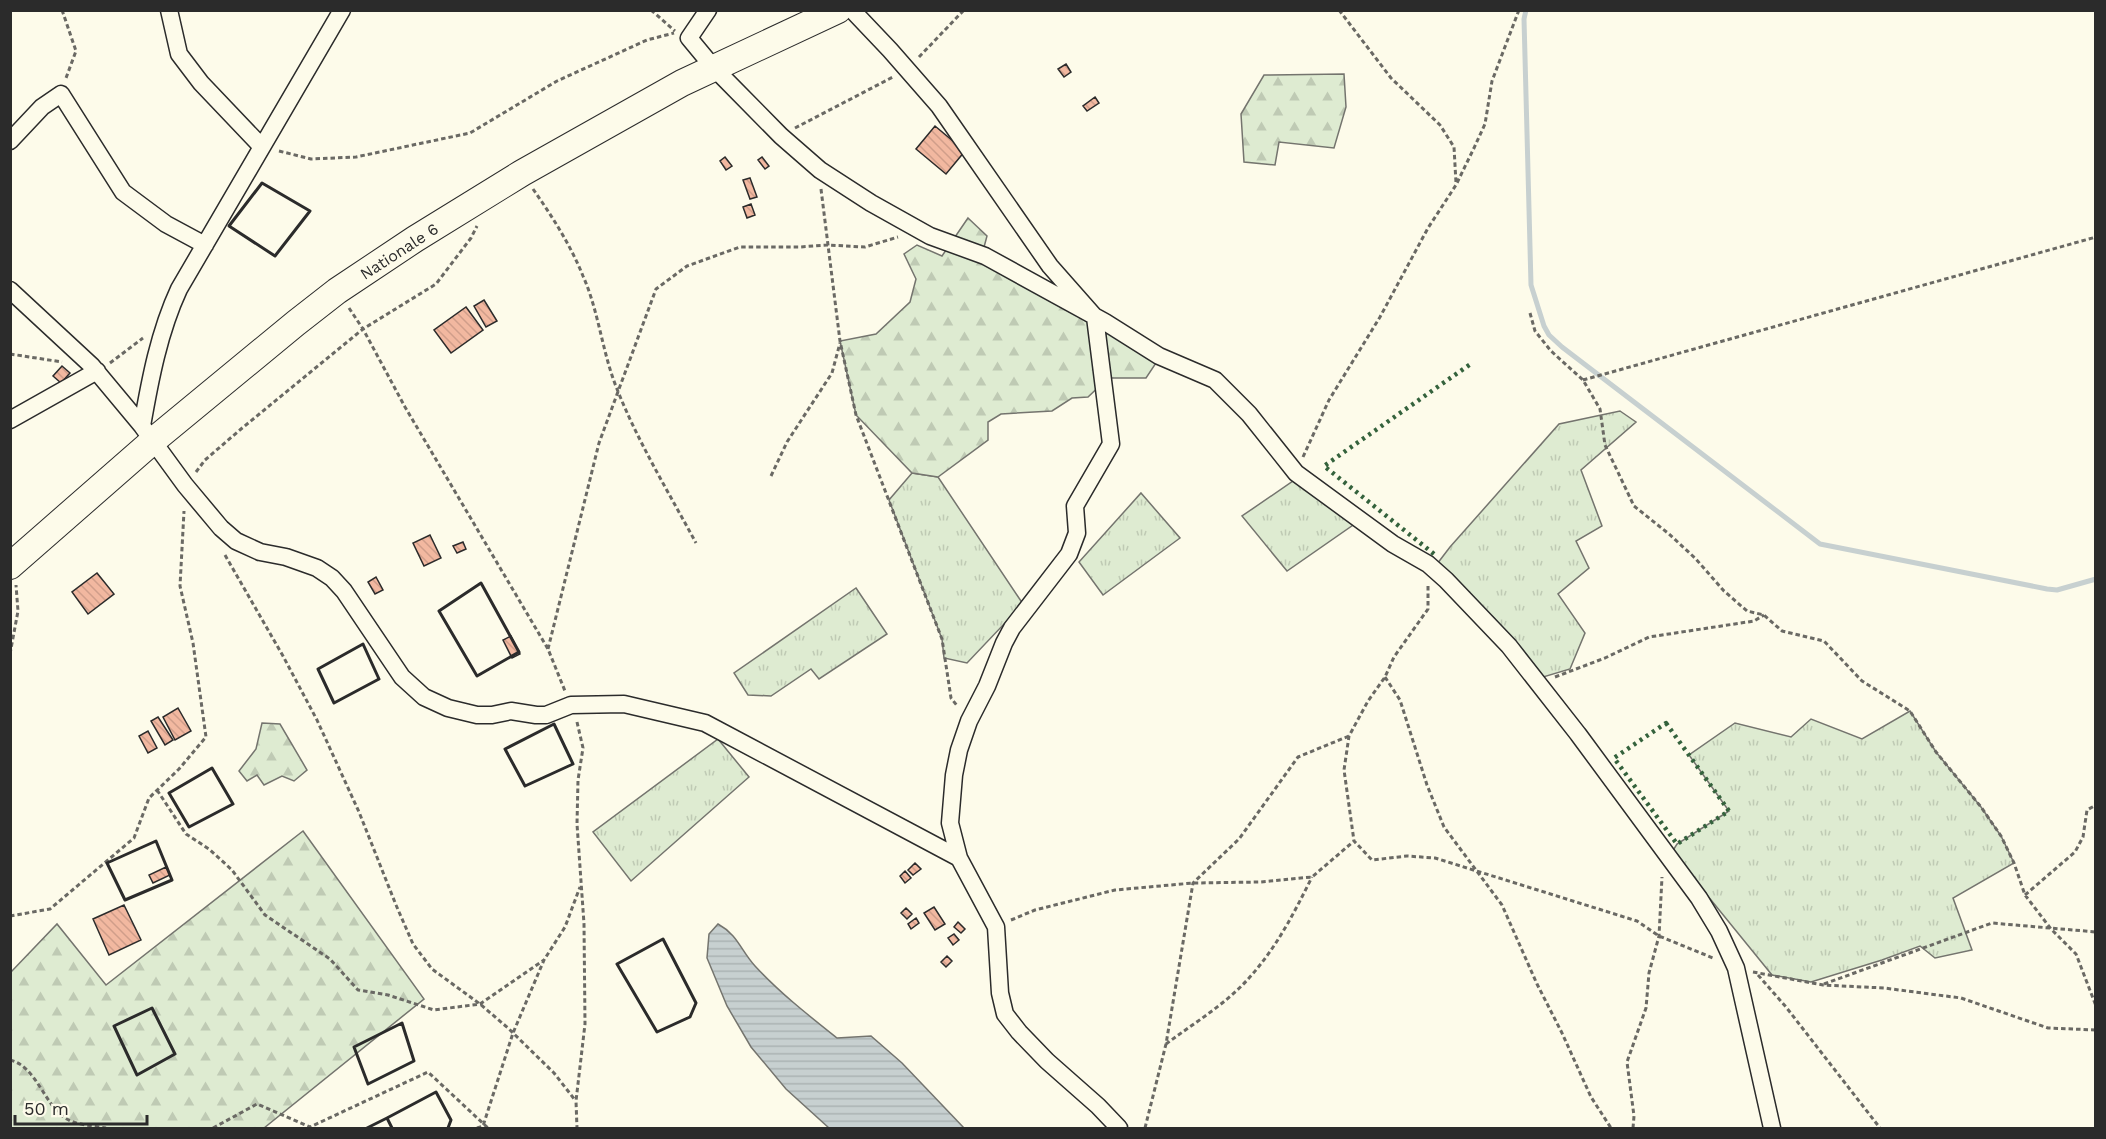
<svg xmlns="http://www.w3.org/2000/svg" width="2106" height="1139" font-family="'Work Sans',sans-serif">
  <defs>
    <pattern id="grass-tufts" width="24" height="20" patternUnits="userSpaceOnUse" patternTransform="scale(1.5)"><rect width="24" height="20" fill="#deebd1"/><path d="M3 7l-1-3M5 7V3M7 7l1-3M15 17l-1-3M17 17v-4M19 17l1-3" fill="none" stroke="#bfcab4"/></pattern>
    <pattern id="forest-firs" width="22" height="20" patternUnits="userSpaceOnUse" patternTransform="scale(1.5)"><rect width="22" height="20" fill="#deebd1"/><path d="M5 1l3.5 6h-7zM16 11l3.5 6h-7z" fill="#bfcab4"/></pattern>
    <pattern id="water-rules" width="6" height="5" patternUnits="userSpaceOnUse" patternTransform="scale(1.5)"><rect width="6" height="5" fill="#c7d0d0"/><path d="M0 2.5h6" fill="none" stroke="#abb3b3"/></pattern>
    <pattern id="building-back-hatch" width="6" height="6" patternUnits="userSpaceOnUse" patternTransform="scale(1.5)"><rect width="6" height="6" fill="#f2b8a0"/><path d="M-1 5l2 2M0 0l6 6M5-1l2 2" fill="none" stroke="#d09e8a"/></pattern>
  </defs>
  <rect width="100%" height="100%" fill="#fdfbea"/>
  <path fill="url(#grass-tufts)" stroke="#74746e" stroke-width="1.5" d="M1620 411 1636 422 1581 470 1602 526 1576 541 1589 568 1558 594 1585 633 1570 669 1540 678 1494 618 1434 568 1450 547 1559 424Z
    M912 473 938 477 1023 604 967 663 944 658 942 639 889 500Z
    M1296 479 1356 523 1287 571 1242 516Z
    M1141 493 1180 538 1103 595 1079 562Z
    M856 588 887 634 819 679 811 669 771 696 748 695 734 673Z
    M1910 711 1936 752 1981 807 2001 836 2014 863 1953 898 1972 950 1935 958 1920 946 1882 960 1811 982 1772 975 1672 852 1677 844 1729 811 1689 755 1735 723 1791 737 1811 719 1862 739Z
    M718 739 749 777 631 881 593 832Z"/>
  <path fill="url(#forest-firs)" stroke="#74746e" stroke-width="1.5" d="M1344 74 1346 107 1334 148 1279 142 1275 165 1244 162 1241 114 1264 75Z
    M968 218 987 236 983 251 1158 360 1146 378H1108L1088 397 1072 398 1052 411 1001 414 988 422V440L938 477 912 473 856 415 840 341 876 334 910 302 916 279 904 254 917 245 942 256Z
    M262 723 280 724 307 770 294 781 282 776 264 785 257 775 247 781 239 771 256 749Z
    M303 831 424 999 264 1128H11V972L57 924 106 985Z"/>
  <path fill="url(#water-rules)" stroke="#74746e" stroke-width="1.5" d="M718 924C738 935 741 951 755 966 780 993 808 1015 837 1038L871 1036 902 1063 964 1128H829L786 1089 751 1047 727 1006 707 958 709 934Z"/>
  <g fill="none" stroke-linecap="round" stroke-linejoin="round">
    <path stroke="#c7d0d0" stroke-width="5" d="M1526 10 1524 19 1531 285 1544 326 1549 335 1562 347 1820 544 2047 589 2057 590 2096 579"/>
  </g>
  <path fill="url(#building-back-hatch)" stroke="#2b2b2b" stroke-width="1.5" d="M1066 64 1071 72 1064 77 1058 69Z
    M1095 97 1099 103 1087 111 1083 106Z
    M935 126 965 151 946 174 916 149Z
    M725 157 732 166 726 170 720 161Z
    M762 157 769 166 765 169 758 160Z
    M750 178 757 197 750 199 743 180Z
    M751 204 755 215 747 218 743 207Z
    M484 300 497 321 486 327 474 306Z
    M466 307 483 330 451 353 434 330Z
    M62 366 70 373 61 383 53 376Z
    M430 535 441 558 424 566 413 543Z
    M463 542 466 549 457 553 453 546Z
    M97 573 114 594 88 614 72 592Z
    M376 577 383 590 375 594 368 582Z
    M511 636 520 654 512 658 503 640Z
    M178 708 191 731 175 740 163 717Z
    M158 717 173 740 165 745 151 721Z
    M148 731 157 748 148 753 139 736Z
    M915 863 921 869 913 875 908 870Z
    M166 867 170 875 153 883 149 875Z
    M905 871 911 878 905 883 900 876Z
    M124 905 141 940 109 955 93 919Z
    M934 907 945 924 935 930 924 913Z
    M906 908 912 914 907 919 901 913Z
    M916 918 919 923 911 929 908 924Z
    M958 922 965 929 961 933 954 927Z
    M954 934 959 940 953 945 948 938Z
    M947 956 952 961 946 967 941 962Z"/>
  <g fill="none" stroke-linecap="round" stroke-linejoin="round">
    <g stroke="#2b2b2b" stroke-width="19">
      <path id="street" d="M169 10 179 54 201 83 261 146
        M708 10 689 38 713 67 781 136 820 170 871 203 930 236 985 256 1105 322 1159 356 1215 380 1249 414 1296 473 1393 544 1428 564 1446 580 1509 646 1578 734 1699 898 1719 931 1736 968 1772 1128
        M852 10 890 50 939 106 1050 266 1095 317 1111 444 1075 506 1077 533 1069 554 1012 628 1004 643 987 686 969 721 959 750 954 775 950 823 959 858 996 927 1000 993 1005 1014 1019 1032 1047 1061 1098 1106 1119 1128
        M10 141 42 107 61 94 123 192 166 224 205 245
        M10 290 92 366 142 426 185 485 221 528 236 541 260 552 286 557 317 568 332 578 344 591 402 677 424 697 448 708 477 715H492L511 711 536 715H546L571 705 624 704 705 723 959 858
        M10 420 97 371
        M142 426C150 380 159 332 179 289L342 10"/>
    </g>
    <g stroke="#2b2b2b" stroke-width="28">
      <path id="primary" d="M10 566 154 440 296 323 337 291 415 239 522 173 682 83 838 10"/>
    </g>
    <path stroke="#6a6964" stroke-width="3" stroke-dasharray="4.5 3" stroke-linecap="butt" d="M62 10 76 51 66 78
      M651 10 675 31
      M1339 10 1391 78 1440 125 1454 147 1456 183
      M919 57 964 10
      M795 128 893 77
      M279 151 311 159 356 157 470 133 557 81 647 40 674 33
      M533 189C552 216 571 246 583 276 599 312 602 352 617 389 638 442 669 493 696 543
      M821 189 840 341 856 415 942 639 951 698 958 707
      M349 308 363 329 405 407 548 649 565 691
      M1530 313 1535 331 1551 351 1583 380 1600 409 1605 445 1634 506 1669 534 1695 558 1724 591 1747 611 1764 615 1782 631 1824 641 1862 681 1910 711 1936 752 1981 807 2001 836 2014 863 2025 895 2051 929 2076 954 2096 1006
      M10 354 62 362
      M110 363 143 338
      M1583 380 2096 237
      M1303 457 1329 400 1380 317 1428 228 1456 185 1474 148 1485 124 1492 81 1519 10
      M196 472 205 460 241 429 363 329 436 284 471 238 477 226
      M771 476 787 442 832 373 840 343
      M225 555 283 656 317 720 359 812 396 905 413 944 432 969 480 1004 508 1028 554 1073 575 1100
      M1428 586V609L1394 657 1385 677 1368 701 1349 736 1344 770 1354 841 1372 860 1407 856 1435 858 1637 921 1659 936 1713 958
      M548 649 599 443 656 289 687 266 740 247H800L827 245 865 247 898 237
      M10 654 18 611 16 585
      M1385 677 1400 700 1427 785 1444 827 1502 905 1537 984 1562 1033 1591 1097 1611 1128
      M1555 677 1605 658 1649 637 1754 621 1764 615
      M577 722 583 748 578 780 577 824 584 924 585 1024 576 1101 577 1128
      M157 790 186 834 209 849 232 870 265 915 330 959 358 990 388 995 434 1010 480 1004 544 960
      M2025 895 2075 852 2083 837 2087 810 2096 805
      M10 916 50 909 134 838 149 798 179 769 206 737 193 643 180 586 184 511
      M1011 920 1035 910 1115 890 1193 883 1260 882 1312 877 1354 841
      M1753 972 1823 985 1884 988 1961 998 2048 1028 2096 1030
      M1758 975 1786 1007 1880 1128
      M1824 984 1992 923 2096 932
      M1166 1044C1194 1023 1226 1004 1249 978 1277 947 1294 913 1312 877
      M10 1060C36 1066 44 1104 65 1118 76 1125 93 1126 106 1128
      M213 1128 257 1104 310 1127 428 1072 488 1128
      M477 1128 483 1126 513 1033 544 960 565 927 580 887
      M1145 1128 1166 1044 1193 883 1239 839 1298 757 1349 736
      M1633 1128 1634 1116 1627 1062 1646 1008 1649 973 1659 936 1662 877"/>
    <use href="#street" stroke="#fdfbea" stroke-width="16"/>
    <use href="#primary" stroke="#fdfbea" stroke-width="26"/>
    <path stroke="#34623c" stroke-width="4.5" stroke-dasharray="3 4.5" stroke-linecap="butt" d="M1434 554 1324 466 1472 363
      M1666 723 1729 811 1677 844 1614 758Z"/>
    <path stroke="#2b2b2b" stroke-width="3" d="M262 183 310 211 275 256 229 226Z
      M481 583 519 652 477 676 439 611Z
      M363 644 379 679 334 703 318 669Z
      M554 724 573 764 525 786 505 749Z
      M212 768 233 804 189 827 169 793Z
      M156 841 172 880 125 900 107 863Z
      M663 939 696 1003 690 1017 657 1032 617 964Z
      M152 1008 175 1054 137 1075 114 1026Z
      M402 1023 414 1061 368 1084 354 1047Z
      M367 1128 387 1118 388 1120
      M392 1128 387 1118 436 1092 451 1120 448 1128"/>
  </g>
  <g text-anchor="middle" stroke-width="4.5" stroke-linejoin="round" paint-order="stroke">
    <g font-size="16" fill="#2b2b2b" stroke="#fdfbea">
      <text transform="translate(399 251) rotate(-33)" y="6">Nationale 6</text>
    </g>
  </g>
  <rect width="2106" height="1139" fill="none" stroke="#2b2b2b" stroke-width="24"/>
  <path d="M15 1115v9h132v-9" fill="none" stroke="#2b2b2b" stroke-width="3"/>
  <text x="24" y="1115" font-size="18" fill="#2b2b2b" stroke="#fdfbea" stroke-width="4.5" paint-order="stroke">50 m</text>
</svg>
